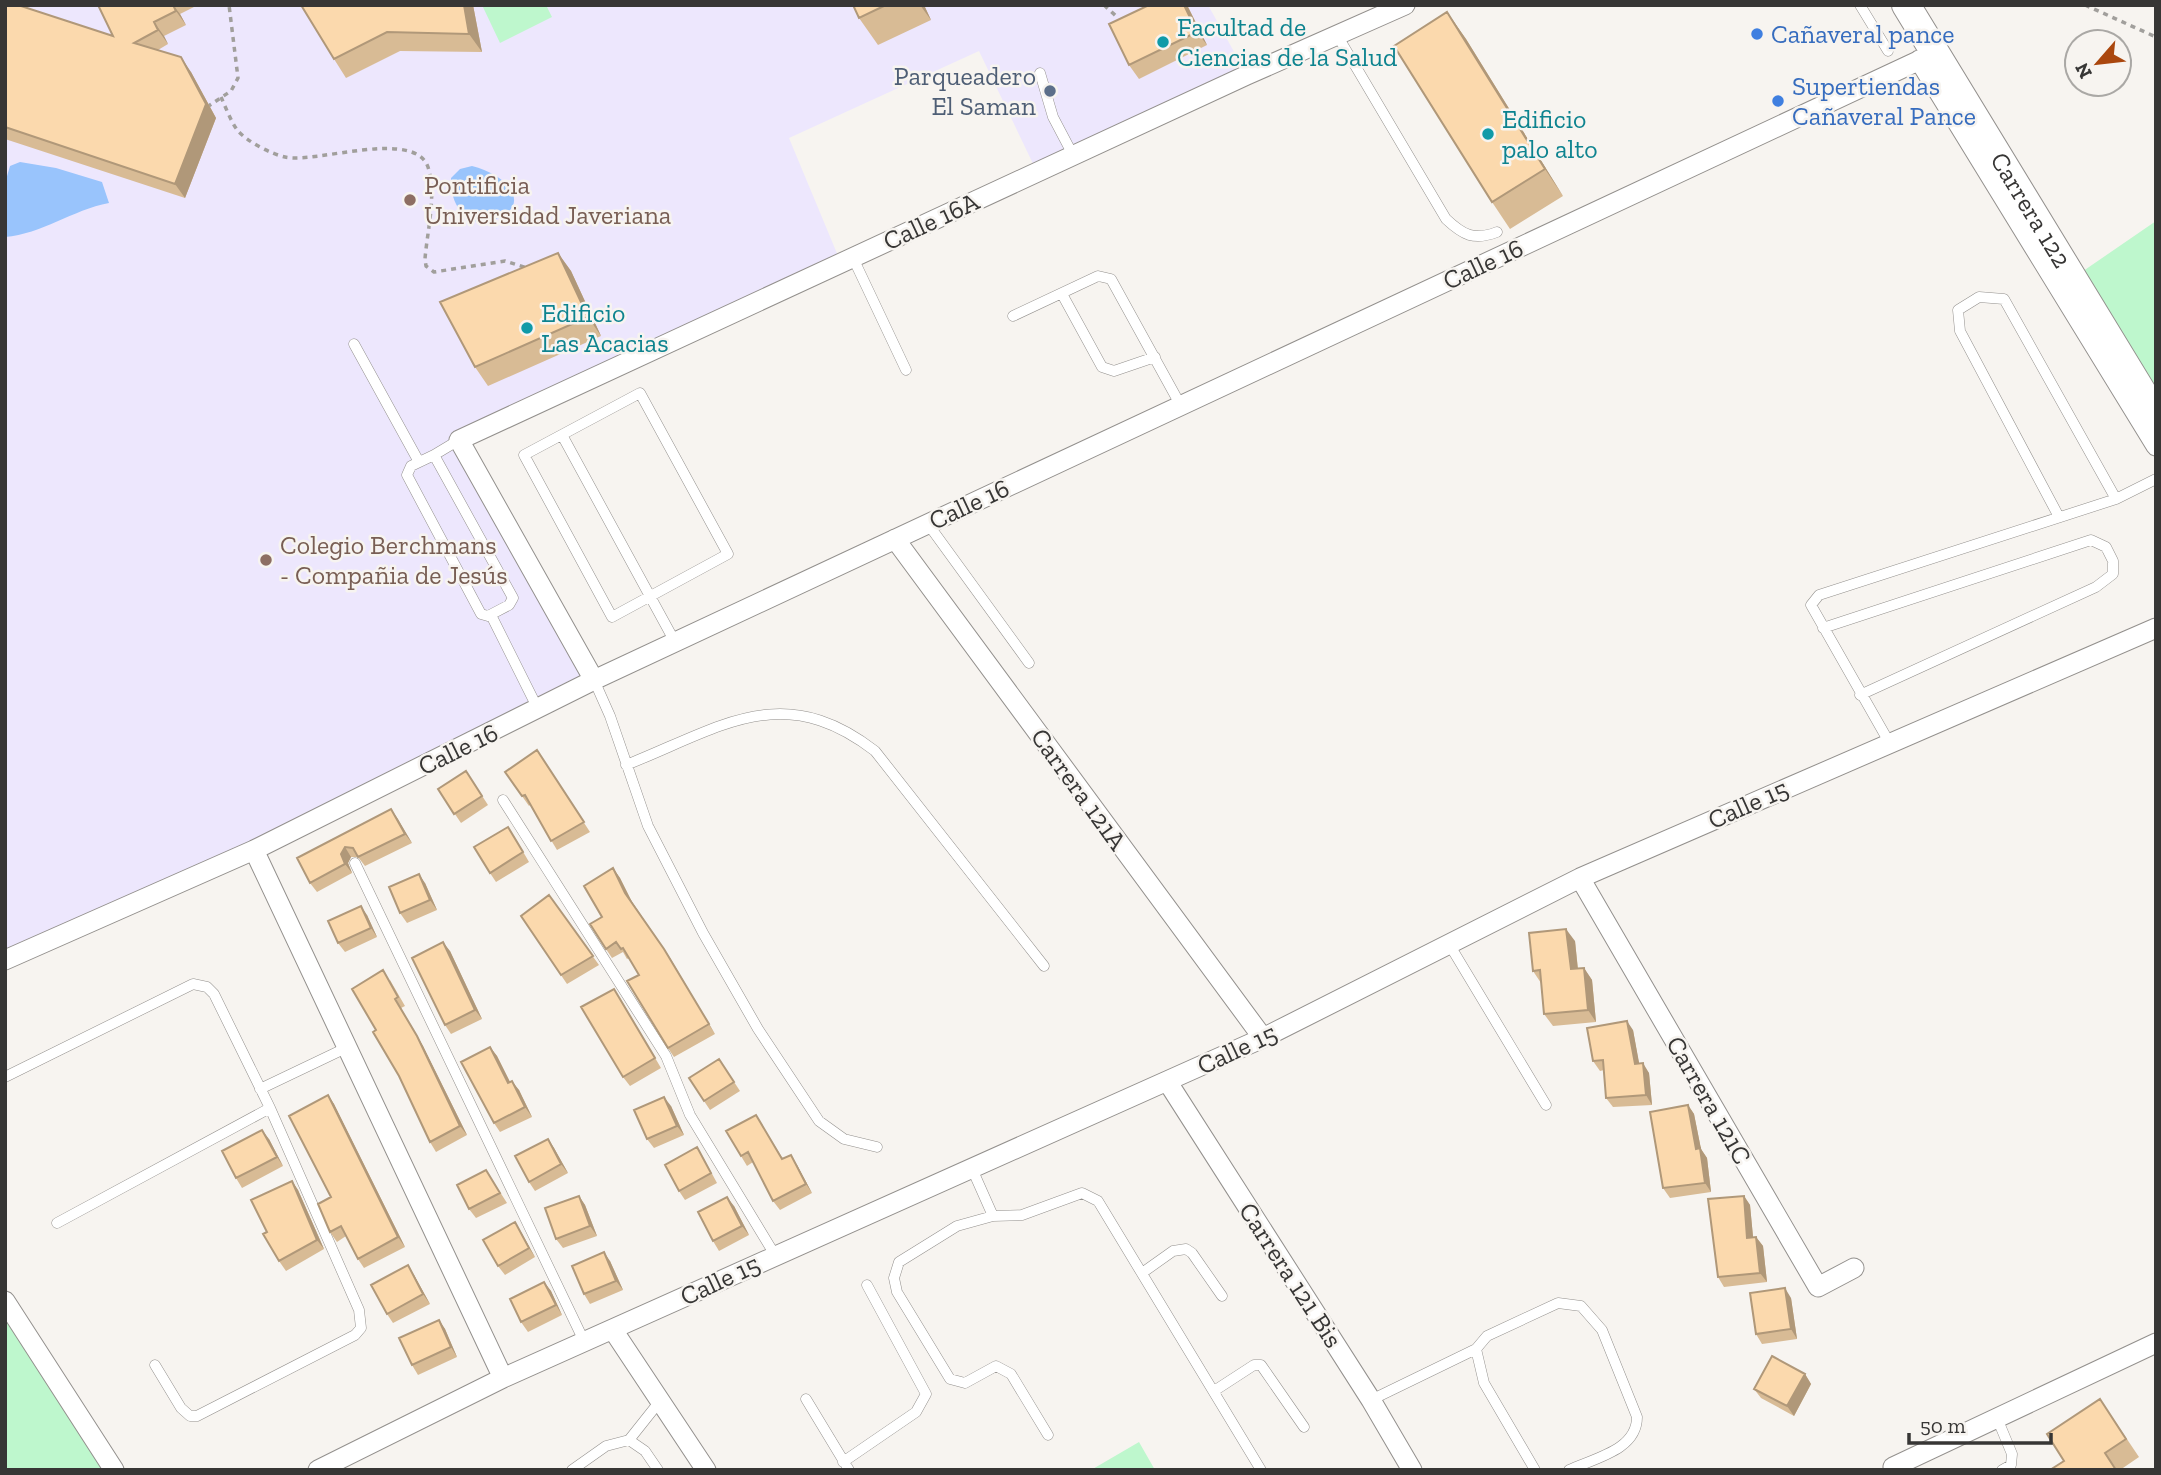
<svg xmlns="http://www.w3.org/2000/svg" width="2161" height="1475" font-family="'Zilla Slab',serif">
  <rect width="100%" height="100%" fill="#f7f4f0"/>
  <path fill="#ede7fd" d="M5 5H1208L1247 75 1037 172 979 51 789 138 841 263 459 440 594 680 5 960Z"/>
  <path fill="#bef7cd" d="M482 5H546L552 17 500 43Z
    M2156 221V415L2073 278Z
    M5 1301 114 1470H5Z
    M1139 1442 1155 1470H1091Z"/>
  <path fill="#99c4fc" d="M20 162 56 168 102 182 109 203C72 210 42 234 5 237V183L10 166Z
    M472 166C513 176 538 213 480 223 458 215 451 201 451 178L460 169Z"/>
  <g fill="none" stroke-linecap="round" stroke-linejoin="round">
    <g stroke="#93908d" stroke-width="11">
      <path id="lane" d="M1860 5 1888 51
        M1337 35 1446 219C1463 235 1474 241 1497 232
        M1040 73 1053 117 1073 155
        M853 258 906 370
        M1062 294 1102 367 1114 371 1155 357
        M1013 316 1098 276 1111 279 1181 406
        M354 344 419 462
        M640 393 728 554 612 617 524 455Z
        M562 435 675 642
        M434 455 513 598 509 605 488 616 481 614 407 475 411 466Z
        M434 455 459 440
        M2059 517 1960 331 1958 310 1979 297 2004 299 2116 499
        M928 524 1029 663
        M491 615 538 709
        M1823 628 2091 540 2106 547 2113 561V574L2096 587 1860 695
        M594 680 610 716 648 826 703 933 758 1029 819 1121 844 1139 877 1147
        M1889 742 1811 605 1819 595 2116 499 2156 479
        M626 765C720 728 782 679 875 751L1044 966
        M503 800 666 1056 690 1115 775 1255
        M355 863 584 1341
        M1449 944 1546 1105
        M5 1077 193 984 207 987 214 994 270 1108 359 1310 361 1328 355 1335 197 1416H190L181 1408 155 1365
        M260 1089 348 1047
        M973 1171 993 1216
        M57 1223 270 1108
        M1142 1273 1173 1251 1186 1249 1192 1253 1222 1296
        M1476 1349 1484 1383 1535 1470
        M1214 1391 1254 1365H1261L1304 1427
        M806 1399 849 1470
        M1371 1400 1476 1349 1487 1336 1558 1303 1581 1306 1602 1330 1637 1417C1637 1450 1595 1458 1569 1470
        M1997 1418 2012 1454 2011 1465 2002 1470
        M1048 1435 1011 1374 996 1366 965 1383 950 1379 897 1292 894 1278 899 1262 957 1226 993 1216 1022 1215 1082 1193 1098 1201 1261 1470
        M629 1440 660 1401
        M843 1462 916 1412 926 1394 867 1285
        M572 1470 606 1446 629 1440 645 1451 658 1470"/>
    </g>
    <g stroke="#93908d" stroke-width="21">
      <path id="street" d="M1919 60 2156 446
        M895 539 1263 1038
        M594 680 459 440 1247 75 1405 5
        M254 850 503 1378
        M1580 878 1818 1287 1854 1268
        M5 960 254 850 594 680 1935 53
        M1167 1081 1371 1400 1412 1470
        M5 1301 114 1470
        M613 1330 706 1470
        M1893 1467 2156 1343
        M318 1470 503 1378 1263 1038 1580 878 2156 628"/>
    </g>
    <g stroke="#93908d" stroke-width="30">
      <g id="secondary">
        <path id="s1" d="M1906 5 2156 415"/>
      </g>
    </g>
    <path stroke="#a19f9c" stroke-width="3.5" stroke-dasharray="5 5" stroke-linecap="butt" d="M1104 5 1116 16
      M2085 5 2156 37
      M221 97C226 108 231 122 238 131 248 142 271 154 285 157 316 164 414 128 428 167 437 194 427 232 425 259L426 266 434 272 505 261 527 268
      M207 107 231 91 238 78 229 5"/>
    <use href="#lane" stroke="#fff" stroke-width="10"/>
    <use href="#street" stroke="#fff" stroke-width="19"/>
    <use href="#secondary" stroke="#fff" stroke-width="28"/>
  </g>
  <path fill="#d8bb95" d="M5 5 113 36 98 5H193L194 7 180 14 186 25 164 36 168 44 158 50 191 72 216 118 185 198 5 139Z
    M301 5H473L482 52 400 51 346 78 334 59Z
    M853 5H924L931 20 878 45 859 18Z
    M1149 5H1187L1207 45 1139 79 1129 65Z
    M1447 12 1466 39 1563 196 1510 229 1492 202Z
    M558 253 571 271 601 336 488 386 475 367Z
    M537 750 590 832 557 850 530 805 529 806 505 772Z
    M466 771 488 805 461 823 438 789Z
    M391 809 412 843 365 866 358 857H351L348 863 352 873 317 892 310 883 297 858Z
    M514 836 529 862 496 882 490 873Z
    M613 868 620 878 632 902 670 958 715 1034 674 1057 668 1048 639 975 629 958 627 959 623 952 612 958 606 949Z
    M425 883 437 910 407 923 400 913Z
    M549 895 599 965 567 984 521 916Z
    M367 915 377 937 345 952 338 943Z
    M1575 941 1578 969 1584 968 1592 980 1596 1022 1553 1026 1544 1014 1541 983 1533 971Z
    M450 951 482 1019 451 1034 445 1025Z
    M390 980 405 1006 401 1008 423 1046 467 1135 436 1152 430 1142 399 1076 376 1030Z
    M620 998 661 1068 630 1086 623 1077Z
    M1633 1030 1639 1064 1649 1073 1652 1105 1613 1107 1606 1098 1604 1070 1600 1071 1593 1061Z
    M490 1047 497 1056 510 1082 519 1090 532 1117 500 1132 494 1123Z
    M719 1059 740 1091 710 1110 704 1101Z
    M328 1095 334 1104 405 1247 364 1268 358 1259 346 1236 337 1242 330 1232 331 1197Z
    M1688 1105 1694 1114 1701 1149 1707 1158 1711 1192 1670 1198 1663 1188Z
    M671 1106 684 1135 654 1148 647 1139Z
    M756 1115 783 1159 797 1165 812 1193 780 1210 773 1201 753 1162 747 1166 741 1156Z
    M269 1139 283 1166 242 1188 236 1178Z
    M548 1139 554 1148 568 1173 535 1191 529 1182Z
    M697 1147 703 1157 717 1183 685 1200 679 1191Z
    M486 1170 507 1203 476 1218 469 1209Z
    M292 1181 298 1190 324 1249 286 1271 279 1261 267 1232Z
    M579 1196 585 1205 597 1236 563 1248 556 1239Z
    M1744 1196 1750 1205 1753 1237H1756L1763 1246 1767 1282 1724 1287 1718 1277Z
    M734 1206 749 1235 719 1251 713 1241Z
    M515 1222 535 1257 505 1275 498 1266Z
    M610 1261 623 1290 590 1304 584 1294Z
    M414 1275 430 1304 393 1323 387 1314Z
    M544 1282 551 1291 562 1315 528 1332 521 1322Z
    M1791 1298 1797 1339 1762 1344 1756 1334Z
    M439 1320 445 1329 457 1357 418 1375 412 1365Z
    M1805 1374 1811 1384 1794 1416 1761 1398 1754 1389Z
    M2100 1399 2139 1457 2120 1470H2050L2064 1461Z"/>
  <path fill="#b09879" d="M173 5 180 14 186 25 176 11Z
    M464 5H473L482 52 469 34Z
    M920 5H924L931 20Z
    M1184 5H1187L1207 45 1197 32Z
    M1447 12 1466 39 1563 196 1545 169Z
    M154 22 164 36 168 44 158 30Z
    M181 57 191 72 216 118 185 198 175 184Z
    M558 253 571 271 601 336 588 317Z
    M391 809 398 819 412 843 405 834Z
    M345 847 351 857 348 863 352 873 345 864 341 854Z
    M613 868 620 878 632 902 670 958 715 1034 625 893Z
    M419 874 425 883 437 910 430 900Z
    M361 906 367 915 377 937 371 928Z
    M1566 929 1575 941 1579 981 1571 969Z
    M443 942 450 951 482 1019 475 1010Z
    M1584 968 1592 980 1596 1022 1588 1010Z
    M395 999 423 1046 467 1135 460 1126Z
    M1627 1021 1633 1030 1641 1073 1635 1064Z
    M490 1047 497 1056 515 1092 508 1083Z
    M1643 1063 1649 1073 1652 1105 1646 1095Z
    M512 1081 519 1090 532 1117 525 1107Z
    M328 1095 334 1104 405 1247 398 1237Z
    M664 1097 671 1106 684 1135 677 1126Z
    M1688 1105 1694 1114 1701 1149 1707 1158 1711 1192 1705 1183 1696 1149Z
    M262 1130 269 1139 283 1166 277 1157Z
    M548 1139 554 1148 568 1173 561 1164Z
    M791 1155 797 1165 812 1193 806 1184Z
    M292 1181 298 1190 324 1249 317 1240Z
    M579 1196 585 1205 597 1236 590 1226Z
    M1744 1196 1750 1205 1754 1247 1747 1238Z
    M727 1197 734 1206 749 1235 742 1226Z
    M515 1222 521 1232 535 1257 529 1248Z
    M1756 1237 1763 1246 1767 1282 1760 1273Z
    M604 1252 610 1261 623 1290 616 1281Z
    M408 1265 414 1275 430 1304 423 1294Z
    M544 1282 551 1291 562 1315 556 1305Z
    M1785 1288 1791 1298 1797 1339 1791 1329Z
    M439 1320 445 1329 457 1357 451 1347Z
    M1805 1374 1811 1384 1794 1416 1787 1406Z"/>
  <path fill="#fbd9ad" stroke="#b09879" stroke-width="2" d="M5 5H18L113 36 98 5H173L176 11 154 22 158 30 134 43 181 57 206 104 175 184 5 127Z
    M301 5H464L469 34 387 32 334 59Z
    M853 5H886L859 18Z
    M1149 5H1184L1197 32 1129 65 1109 24Z
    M1447 12 1545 169 1492 202 1394 46Z
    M558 253 588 317 475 367 440 302Z
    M537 750 584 822 551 841 525 795 522 796 505 772Z
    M466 771 482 796 454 814 438 789Z
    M391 809 405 834 358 857 353 848 345 847 341 854 345 864 310 883 297 858Z
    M508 827 523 852 490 873 474 847Z
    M613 868 625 893 664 949 709 1024 668 1048 627 981 639 975 623 948 621 949 616 942 606 949 590 924 602 917 584 886Z
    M419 874 430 900 400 913 389 887Z
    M549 895 593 956 561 975 521 916Z
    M361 906 371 928 338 943 328 921Z
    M1566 929 1571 969 1584 968 1588 1010 1544 1014 1540 970 1533 971 1529 933Z
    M443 942 475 1010 445 1025 412 958Z
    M383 970 398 997 395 999 417 1036 460 1126 430 1142 399 1076 373 1032 376 1030 352 989Z
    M614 989 655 1058 623 1077 581 1007Z
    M1627 1021 1635 1064 1643 1063 1646 1095 1606 1098 1603 1060 1593 1061 1587 1028Z
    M490 1047 508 1083 512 1081 525 1107 494 1123 461 1062Z
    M719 1059 734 1082 704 1101 689 1078Z
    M328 1095 398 1237 358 1259 341 1226 330 1232 318 1204 331 1197 289 1116Z
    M664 1097 677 1126 647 1139 634 1110Z
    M1688 1105 1696 1149 1700 1148 1705 1183 1663 1188 1650 1112Z
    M756 1115 782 1159 791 1155 806 1184 773 1201 748 1152 741 1156 726 1131Z
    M262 1130 277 1157 236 1178 222 1151Z
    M548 1139 561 1164 529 1182 515 1156Z
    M697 1147 711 1173 679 1191 665 1165Z
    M486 1170 500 1193 469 1209 457 1185Z
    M292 1181 317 1240 279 1261 263 1234 267 1232 251 1200Z
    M579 1196 590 1226 556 1239 545 1208Z
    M1744 1196 1747 1238 1756 1237 1760 1273 1718 1277 1708 1199Z
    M727 1197 742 1226 713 1241 698 1212Z
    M515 1222 529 1248 498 1266 483 1240Z
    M604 1252 616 1281 584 1294 572 1266Z
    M408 1265 423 1294 387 1314 371 1285Z
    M544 1282 556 1305 521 1322 510 1299Z
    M1785 1288 1791 1329 1756 1334 1750 1293Z
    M439 1320 451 1347 412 1365 399 1338Z
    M1772 1356 1805 1374 1787 1406 1754 1389Z
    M2100 1399 2126 1439 2105 1453 2116 1470H2050L2064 1461 2047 1434Z"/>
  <g fill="#3f7fe0" stroke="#f7f4f0" stroke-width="2.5">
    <circle cx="1757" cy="34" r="7"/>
    <circle cx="1778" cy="101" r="7"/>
  </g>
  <g fill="#0f9aa8" stroke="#f7f4f0" stroke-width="2.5">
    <circle cx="1163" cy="42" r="7"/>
    <circle cx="1488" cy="134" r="7"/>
    <circle cx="527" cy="328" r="7"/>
  </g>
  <circle fill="#5c6f8a" stroke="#f7f4f0" stroke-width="2.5" cx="1050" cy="91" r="7"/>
  <g fill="#8d6e63" stroke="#f7f4f0" stroke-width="2.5">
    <circle cx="410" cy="200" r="7"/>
    <circle cx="266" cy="560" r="7"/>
  </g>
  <g text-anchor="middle" stroke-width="5" stroke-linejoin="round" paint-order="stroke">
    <g font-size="26" fill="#0d838f" stroke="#f7f4f0" text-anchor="start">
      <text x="1177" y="36">Facultad de<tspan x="1177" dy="30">Ciencias de la Salud</tspan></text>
      <text x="1502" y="128">Edificio<tspan x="1502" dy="30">palo alto</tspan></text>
      <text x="541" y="322">Edificio<tspan x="541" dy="30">Las Acacias</tspan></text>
    </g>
    <g font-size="26" fill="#366cbe" stroke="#f7f4f0" text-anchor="start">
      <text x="1771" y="43">Cañaveral pance</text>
      <text x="1792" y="95">Supertiendas<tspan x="1792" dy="30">Cañaveral Pance</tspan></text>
    </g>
    <g font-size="26" fill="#4e5e75" stroke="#f7f4f0" text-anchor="end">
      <text x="1036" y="85">Parqueadero<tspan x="1036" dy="30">El Saman</tspan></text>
    </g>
    <g font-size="26" fill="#785e54" stroke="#f7f4f0" text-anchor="start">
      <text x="424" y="194">Pontificia<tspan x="424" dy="30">Universidad Javeriana</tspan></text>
      <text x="280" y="554">Colegio Berchmans<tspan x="280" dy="30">- Compañia de Jesús</tspan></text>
    </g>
    <g font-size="26" fill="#373635" stroke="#f7f4f0">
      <text dy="9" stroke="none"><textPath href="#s1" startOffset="240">Carrera 122</textPath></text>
      <text transform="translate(931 221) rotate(-25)" y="9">Calle 16A</text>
      <text transform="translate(1483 264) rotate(-25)" y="9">Calle 16</text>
      <text transform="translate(969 504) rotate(-25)" y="9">Calle 16</text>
      <text transform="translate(458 749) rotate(-26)" y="9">Calle 16</text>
      <text transform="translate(1079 789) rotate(54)" y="9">Carrera 121A</text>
      <text transform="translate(1748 804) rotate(-24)" y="9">Calle 15</text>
      <text transform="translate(1237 1049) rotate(-25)" y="9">Calle 15</text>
      <text transform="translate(1709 1100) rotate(60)" y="9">Carrera 121C</text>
      <text transform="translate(1291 1275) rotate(57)" y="9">Carrera 121 Bis</text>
      <text transform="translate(720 1280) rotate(-25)" y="9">Calle 15</text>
    </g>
  </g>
  <rect width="2161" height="1475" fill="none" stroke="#373635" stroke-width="14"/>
  <g transform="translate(2098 63) rotate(242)"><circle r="33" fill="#f7f4f0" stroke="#aaa8a5" stroke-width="2"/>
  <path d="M0-5L12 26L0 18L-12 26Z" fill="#aa470e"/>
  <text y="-10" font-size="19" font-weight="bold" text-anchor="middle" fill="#373635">N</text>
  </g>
  <path d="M1909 1433v10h142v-10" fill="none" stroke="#373635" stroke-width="3.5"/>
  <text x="1920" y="1433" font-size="21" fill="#373635" stroke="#f7f4f0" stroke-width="5" paint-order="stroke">50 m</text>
</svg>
